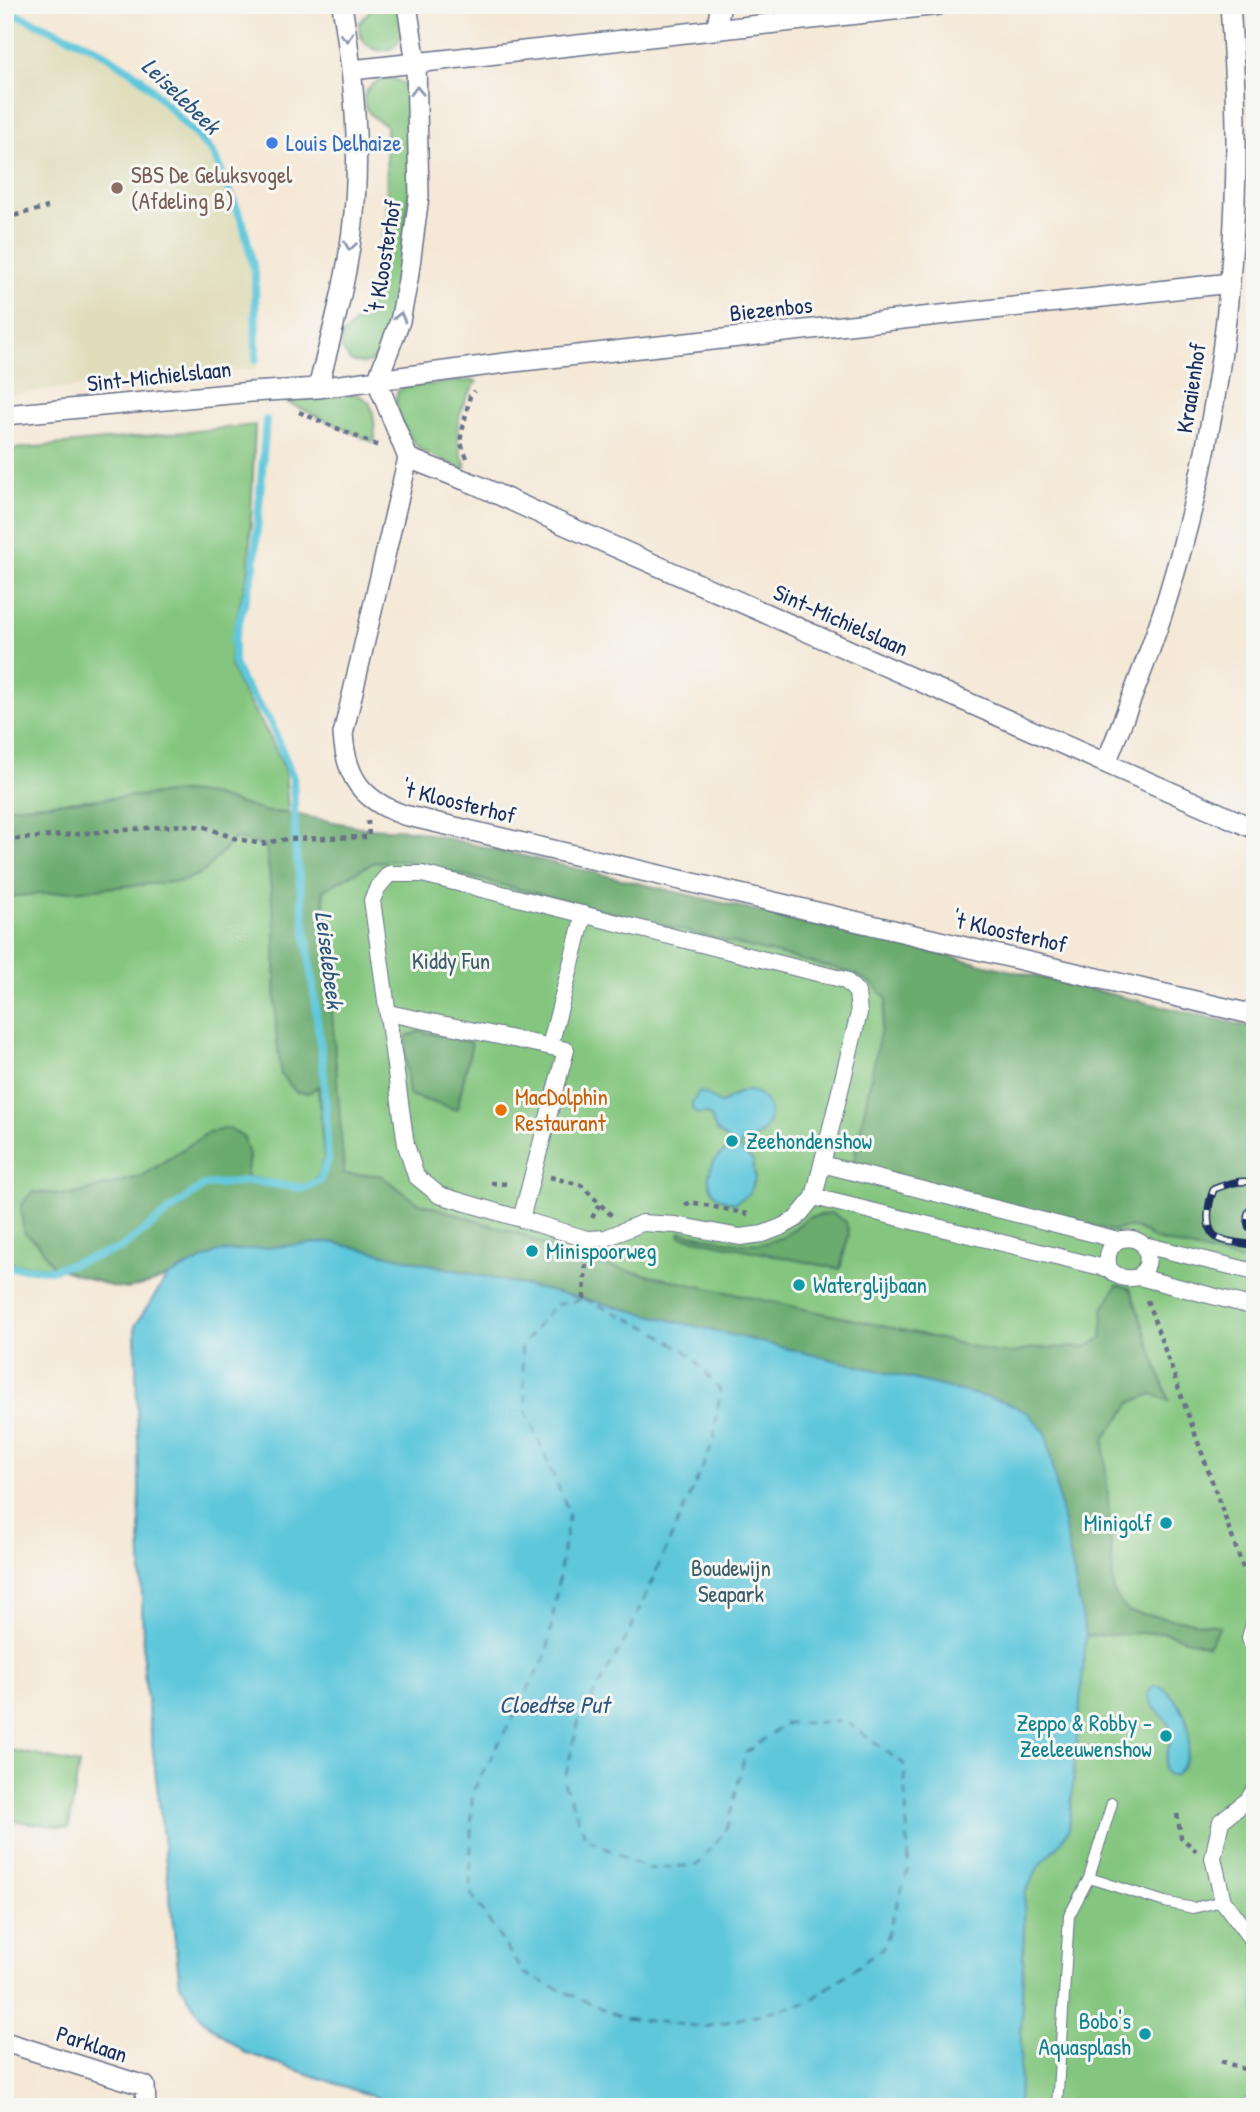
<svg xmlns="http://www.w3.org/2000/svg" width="1260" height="2112" font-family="'Patrick Hand',sans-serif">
  <rect width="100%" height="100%" fill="#f6f6f2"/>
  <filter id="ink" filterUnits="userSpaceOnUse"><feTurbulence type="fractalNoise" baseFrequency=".0143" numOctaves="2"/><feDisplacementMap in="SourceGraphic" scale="14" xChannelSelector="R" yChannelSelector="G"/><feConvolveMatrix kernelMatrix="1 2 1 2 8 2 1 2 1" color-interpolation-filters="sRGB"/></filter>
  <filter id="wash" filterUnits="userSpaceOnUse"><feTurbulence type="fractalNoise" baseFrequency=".00686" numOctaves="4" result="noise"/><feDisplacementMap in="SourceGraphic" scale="28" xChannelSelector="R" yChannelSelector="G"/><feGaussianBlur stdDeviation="1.57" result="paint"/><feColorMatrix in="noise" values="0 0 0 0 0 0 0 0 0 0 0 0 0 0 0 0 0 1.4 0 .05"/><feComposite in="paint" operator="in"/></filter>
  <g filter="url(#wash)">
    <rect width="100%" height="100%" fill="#f5e8d6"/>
    <path fill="#e0ddbb" d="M5 9 95 48 140 77 213 153 243 223 255 274 257 368 5 395Z"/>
    <path fill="#84c67f" stroke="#507a6e" stroke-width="2" d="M376 5H398C400 13 404 26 402 34 398 53 373 56 363 40 359 35 359 29 359 23L371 9 377 8Z
      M391 78 405 84C407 89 410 94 411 99 419 134 398 337 375 359 368 366 358 363 350 361L341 347 342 336 355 322 367 320 387 216 386 125C355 111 357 82 391 78Z
      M474 380 477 382C456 408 452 437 466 466L464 469 422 451C409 440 390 407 398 391L405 387Z
      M353 394C377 397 374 421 375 440L373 442 286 402 288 400Z
      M255 425 249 567 231 641 230 664 239 686 266 730 285 769 288 813 267 812 184 792 8 807 5 786V450Z
      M234 838 267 846 275 925 276 1032 318 1084 324 1159 318 1177 305 1186 246 1177 249 1156 209 1132 142 1176 73 1195 32 1192 23 1231 40 1246 53 1267 5 1263V897L183 881 224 851Z
      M320 840 1255 1039V2107H404L244 2052 202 2019 180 1984 144 1672 135 1326 167 1277 218 1252 343 1174Z
      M5 1749 79 1764 69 1828 5 1820Z"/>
    <path fill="#6bab6e" stroke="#436d66" stroke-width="2" d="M5 786 9 807 184 792 211 795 267 812 288 813 365 828 412 830 1255 1028V1264L1153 1239C1140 1227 1130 1225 1113 1231L853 1165 887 999 873 984 853 973 403 860 375 862 323 890 344 1174 380 1175 417 1202 523 1235 569 1258 920 1334 994 1352 1014 1353 1034 1348 1086 1347 1102 1338 1103 1309 1117 1285 1130 1288 1169 1401 1152 1394 1132 1402 1104 1439 1114 1593 1120 1603 1129 1612 1220 1626 1208 1646 1163 1632 1086 1636 1046 1434 1006 1402 584 1299 330 1242 218 1252 167 1277 151 1283 128 1289 113 1287 53 1267 40 1246 23 1231 21 1205 32 1192 73 1195 142 1176 209 1132 230 1128 244 1138 249 1156 246 1177 305 1186 318 1177 324 1159 318 1086 309 1093 296 1092 281 1075 276 1032 275 925 266 846 234 838 204 872 183 881 5 897Z
      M420 1031 472 1043 457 1110 409 1095 405 1053 407 1036Z
      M832 1213 846 1222 849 1234 840 1269 679 1236 680 1232 742 1244 765 1243 783 1237 809 1217Z"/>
    <path fill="#5fc7db" stroke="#3d7b9c" stroke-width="2" d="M699 1092C709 1093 712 1100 721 1103 727 1100 735 1094 741 1092 766 1086 779 1116 762 1133 756 1139 748 1140 741 1143L740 1149 753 1161 755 1178 750 1193 735 1203C725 1201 715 1198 711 1188 704 1172 716 1154 730 1149L731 1144C723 1132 716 1137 711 1117L705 1113 697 1114 692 1109V1103Z
      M330 1242 584 1299 1006 1402 1028 1413 1046 1433 1086 1636 1069 1829 1059 1845 1039 1866 1025 1893 1019 2107H404L244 2052 202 2019 180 1984 144 1672 135 1326 167 1277 218 1252Z
      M1155 1685C1163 1686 1167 1691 1173 1697 1192 1719 1196 1752 1176 1775H1169L1164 1770C1164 1756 1173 1744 1170 1729 1166 1711 1147 1711 1149 1690Z"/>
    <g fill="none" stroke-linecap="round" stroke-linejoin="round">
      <path stroke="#5fc7db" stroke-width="8" d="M5 10 95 48 140 77 213 153 243 223 255 274 256 360
        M5 1267 51 1270 120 1249 204 1185 249 1181 305 1188 320 1180 328 1160 324 1074 296 853 293 778 271 723 242 682 234 663V640L254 568 266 420"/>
      <path stroke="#2c557d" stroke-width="2" stroke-dasharray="9 7" stroke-linecap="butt" d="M584 1299 650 1328 691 1355 720 1390 714 1441 628 1635 579 1720 564 1783 586 1838 646 1869 697 1865 728 1826 745 1753 785 1724 845 1721 904 1764 909 1867 883 1948 807 2003 705 2027 623 2018 523 1973 470 1892 472 1793 547 1654 569 1512 527 1414 521 1347 554 1305Z"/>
    </g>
  </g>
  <g filter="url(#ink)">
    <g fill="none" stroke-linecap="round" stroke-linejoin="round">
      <g stroke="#677088" stroke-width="12">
        <path id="service" d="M1089 1878 1165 1902 1193 1908 1223 1901
          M1057 2107 1069 1916 1089 1878 1112 1803"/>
      </g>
      <g stroke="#677088" stroke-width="18">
        <path id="pedestrian" d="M388 1013 566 1050 521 1219 587 1239 606 1238 642 1223 676 1225 740 1237 763 1234 781 1227 796 1219 814 1197 859 1013 857 992 845 980 422 874H389L378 887 372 900 406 1145 416 1176 439 1195 521 1219
          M550 1046 584 914
          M822 1164 1118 1240C1129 1237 1135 1238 1144 1245L1255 1272
          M814 1197 1109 1269C1119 1278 1126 1280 1139 1277L1255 1307
          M1109 1269C1106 1255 1108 1249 1118 1240
          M1139 1277C1149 1266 1150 1259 1144 1245
          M1255 1620 1250 1638 1255 1654
          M1255 1789 1248 1800 1221 1821 1213 1858 1223 1901 1255 1944
          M1248 2107 1255 2088"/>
      </g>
      <g stroke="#677088" stroke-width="22">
        <path id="minor" d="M407 5 416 63 419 196 408 280 400 321 377 381 408 458 343 734C346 778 362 800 404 815L1255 1015
          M716 30 721 5
          M352 70 939 5
          M318 388C331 336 346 284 352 231 362 156 354 79 342 5
          M5 415 251 392 318 388 505 363 1230 283
          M408 458 477 485 565 525 1255 829
          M1106 763C1127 709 1150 655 1167 599 1214 448 1237 290 1236 133 1236 90 1233 48 1230 5
          M5 2042 145 2086 146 2107"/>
      </g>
      <path stroke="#677088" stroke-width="4.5" stroke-dasharray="5 5" stroke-linecap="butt" d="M5 218 48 207
        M299 412 381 447
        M467 458 460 441 470 396 475 391
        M5 840 183 825 205 827 234 838 261 844 287 839 369 837 368 821
        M550 1177 581 1185 612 1216
        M491 1183 511 1184
        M685 1205 691 1202 748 1214
        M592 1218 600 1203
        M584 1299 586 1257
        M1147 1300 1255 1601
        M1177 1814 1181 1837 1196 1851
        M1221 2061 1247 2070"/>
      <use href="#service" stroke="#fff" stroke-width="10"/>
      <use href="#pedestrian" stroke="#fff" stroke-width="16"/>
      <use href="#minor" stroke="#fff" stroke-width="19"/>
      <g stroke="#1b2f5e" stroke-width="8">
        <path id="rail" d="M1255 1183C1241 1179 1227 1184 1214 1189 1209 1200 1203 1228 1216 1237 1226 1243 1243 1243 1255 1245
          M1255 1206C1246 1211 1246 1218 1249 1227L1255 1229"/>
      </g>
      <use href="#rail" stroke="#f6f6f2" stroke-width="5" stroke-dasharray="16" stroke-linecap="butt"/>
    </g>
    <defs><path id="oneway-chevron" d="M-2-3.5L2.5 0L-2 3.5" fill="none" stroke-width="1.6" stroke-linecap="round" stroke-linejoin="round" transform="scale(1.75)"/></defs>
    <g stroke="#8d97ae">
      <use href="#oneway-chevron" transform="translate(347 37) rotate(81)"/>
      <use href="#oneway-chevron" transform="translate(417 91) rotate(-92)"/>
      <use href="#oneway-chevron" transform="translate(350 246) rotate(98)"/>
      <use href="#oneway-chevron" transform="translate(400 317) rotate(-75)"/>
    </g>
  </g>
  <circle fill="#3f7fe0" stroke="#f6f6f2" stroke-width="2.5" cx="272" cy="143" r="7"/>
  <circle fill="#8d6e63" stroke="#f6f6f2" stroke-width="2.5" cx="117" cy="188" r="7"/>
  <circle fill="#e8710a" stroke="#f6f6f2" stroke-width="2.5" cx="501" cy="1110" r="7"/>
  <g fill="#0f9aa8" stroke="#f6f6f2" stroke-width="2.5">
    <circle cx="732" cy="1141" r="7"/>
    <circle cx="532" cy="1251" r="7"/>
    <circle cx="799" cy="1285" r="7"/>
    <circle cx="1166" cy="1523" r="7"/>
    <circle cx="1166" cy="1736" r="7"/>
    <circle cx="1145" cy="2034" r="7"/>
  </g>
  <g text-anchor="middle" stroke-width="6" stroke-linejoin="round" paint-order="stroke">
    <g font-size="23" fill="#366cbe" stroke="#f6f6f2" text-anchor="start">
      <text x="286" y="151">Louis Delhaize</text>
    </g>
    <g font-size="23" fill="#785e54" stroke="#f6f6f2" text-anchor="start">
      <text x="131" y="183">SBS De Geluksvogel<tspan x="131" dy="26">(Afdeling B)</tspan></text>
    </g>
    <g font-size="23" fill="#1b2f5e" stroke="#f6f6f2">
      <text transform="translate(384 257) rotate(-81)" y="8">'t Kloosterhof</text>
      <text transform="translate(771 309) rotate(-6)" y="8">Biezenbos</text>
      <text transform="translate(159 376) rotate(-6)" y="8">Sint-Michielslaan</text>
      <text transform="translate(1191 388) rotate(-81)" y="8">Kraaienhof</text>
      <text transform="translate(841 620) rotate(24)" y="8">Sint-Michielslaan</text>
      <text transform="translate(459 802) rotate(14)" y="8">'t Kloosterhof</text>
      <text transform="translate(1010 932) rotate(13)" y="8">'t Kloosterhof</text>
      <text transform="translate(92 2044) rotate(18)" y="8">Parklaan</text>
    </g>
    <g font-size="23" fill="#3a5c68" stroke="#f6f6f2">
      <text x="451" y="969">Kiddy Fun</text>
      <text x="731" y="1576">Boudewijn<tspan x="731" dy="26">Seapark</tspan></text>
    </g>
    <g font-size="23" fill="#c56008" stroke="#f6f6f2" text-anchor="start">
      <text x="515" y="1105">MacDolphin<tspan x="515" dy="26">Restaurant</tspan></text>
    </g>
    <g font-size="23" fill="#0d838f" stroke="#f6f6f2" text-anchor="start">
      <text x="746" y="1149">Zeehondenshow</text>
      <text x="546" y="1259">Minispoorweg</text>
      <text x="813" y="1293">Waterglijbaan</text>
      <text x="1152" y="1531" text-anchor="end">Minigolf</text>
      <text x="1152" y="1731" text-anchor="end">Zeppo &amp; Robby -<tspan x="1152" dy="26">Zeeleeuwenshow</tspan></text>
      <text x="1131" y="2029" text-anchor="end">Bobo's<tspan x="1131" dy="26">Aquasplash</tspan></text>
    </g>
    <g font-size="24" font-style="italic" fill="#2c557d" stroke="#f6f6f2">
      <text transform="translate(181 96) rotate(44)" y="8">Leiselebeek</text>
      <text transform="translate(329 960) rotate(83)" y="8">Leiselebeek</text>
      <text x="554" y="1713">Cloedtse Put</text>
    </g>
  </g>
  <rect width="1260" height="2112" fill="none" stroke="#f6f6f2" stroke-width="28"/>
</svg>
